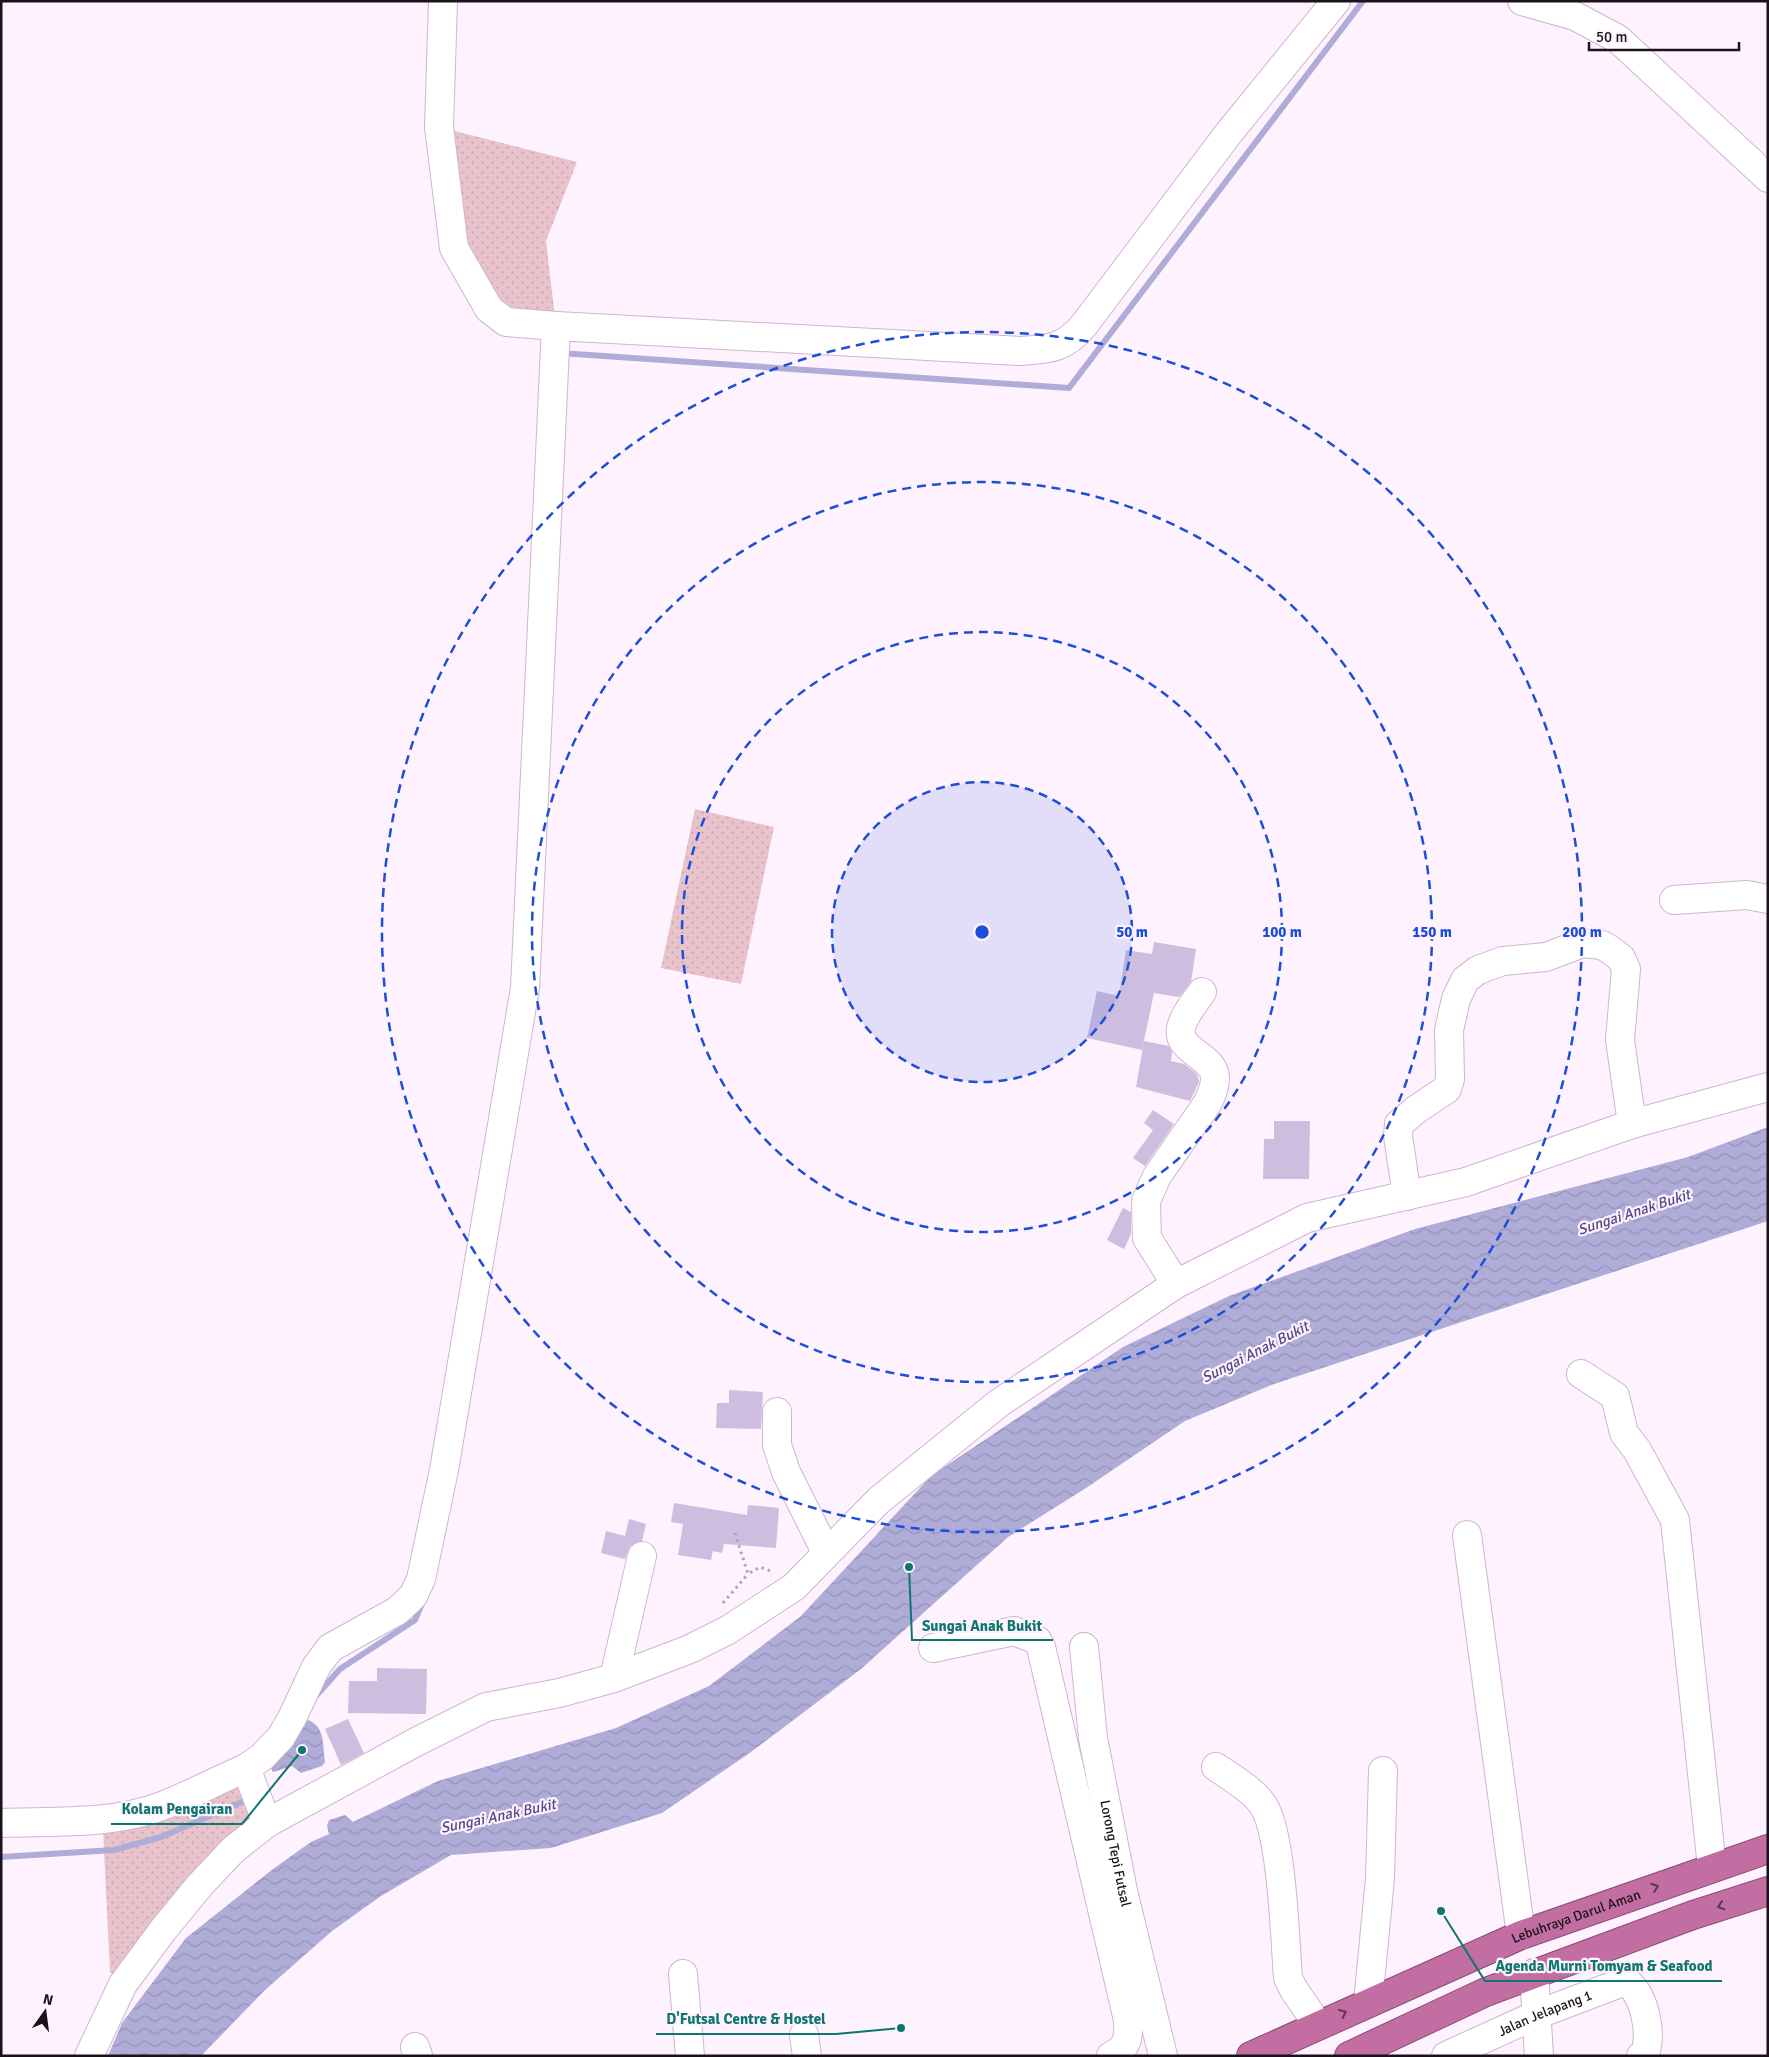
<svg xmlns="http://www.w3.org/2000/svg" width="1769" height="2057" font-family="Signika,sans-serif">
  <defs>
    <pattern id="grass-dots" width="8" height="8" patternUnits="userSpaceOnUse" patternTransform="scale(1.25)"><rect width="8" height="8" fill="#e9c3cc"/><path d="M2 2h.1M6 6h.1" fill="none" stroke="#c7a6af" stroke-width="1.8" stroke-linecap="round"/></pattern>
    <pattern id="water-waves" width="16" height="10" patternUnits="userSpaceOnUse" patternTransform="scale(1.25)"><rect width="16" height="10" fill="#afacd8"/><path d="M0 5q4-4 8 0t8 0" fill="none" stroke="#9693b9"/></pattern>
  </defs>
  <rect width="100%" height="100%" fill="#fdf2fd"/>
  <path fill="url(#grass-dots)" d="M439 127 577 162 546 241 556 326 506 322 454 248Z
    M695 809 774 827 741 984 661 968Z
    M251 1781 267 1823 123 1984 110 1972 103 1829Z"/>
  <path fill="url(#water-waves)" d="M1768 1127V1221L1274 1384 1185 1421 1086 1488 1008 1537 861 1669 751 1752 662 1813 551 1848 451 1855 381 1896 332 1931 264 1991 201 2056H108L122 2023 186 1938 273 1869 311 1842 329 1834 327 1826 329 1820 345 1815 353 1822 438 1781 616 1728 709 1686 801 1616 931 1476 1123 1347 1229 1296 1415 1229 1688 1157Z
    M303 1718C326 1725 322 1741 325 1762L322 1766 301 1773 292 1766 273 1772 269 1764Z"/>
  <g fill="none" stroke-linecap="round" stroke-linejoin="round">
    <path stroke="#afacd8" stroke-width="6" d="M560 353 1069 388 1363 1
      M315 1697 340 1669 415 1620 423 1601
      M1 1857 114 1850 161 1837 242 1802"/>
  </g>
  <path fill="#cdbedf" d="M1154 942 1196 949 1191 982 1179 997 1154 993 1142 1050 1087 1038 1097 991 1119 996 1126 950 1152 954Z
    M1144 1041 1169 1046 1172 1052 1171 1061 1184 1064 1197 1074 1199 1082 1190 1101 1136 1087Z
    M1153 1110 1174 1124 1145 1166 1133 1158 1153 1130 1144 1123Z
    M1274 1121H1310L1309 1179H1263L1264 1139H1274Z
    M1123 1208 1131 1212V1234L1124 1249 1107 1240Z
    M729 1390 763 1392 761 1429 716 1428 717 1403H729Z
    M674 1503 747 1515 748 1505 779 1508 776 1548 724 1544 722 1553 713 1551 711 1560 678 1555 683 1524 671 1522Z
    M629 1519 646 1524 642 1541 630 1546 625 1559 601 1553 606 1531 625 1536Z
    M377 1668 427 1669 426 1714 348 1713 349 1681H377Z
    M348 1719 364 1753 341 1765 325 1729Z"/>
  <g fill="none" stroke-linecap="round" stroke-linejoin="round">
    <g stroke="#cfb5d0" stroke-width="30">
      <g id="minor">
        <path d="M443 1 439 127 454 248 489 309 506 322 556 326"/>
        <path d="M1522 1 1575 16 1618 39 1768 178"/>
        <path d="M1674 900 1747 895 1768 899"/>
        <path d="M1407 1196 1398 1136 1399 1124 1417 1109 1447 1089 1450 1079 1449 1030 1456 999 1465 980 1478 970 1503 961 1546 957 1583 943 1602 945 1609 949 1621 958 1626 969 1620 1040 1632 1124"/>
        <path d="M1176 1284 1147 1238 1146 1201 1157 1176 1207 1104C1211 1096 1215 1088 1215 1078 1215 1054 1170 1051 1183 1022 1187 1011 1196 1001 1202 992"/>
        <path d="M1581 1374 1615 1396 1624 1433 1637 1450 1675 1520 1712 1867"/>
        <path d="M777 1412V1445L786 1472 826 1552"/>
        <path d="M1467 1535 1521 1935"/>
        <path id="s1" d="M1084 1647 1093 1738 1123 1891 1163 2056"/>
        <path d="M933 1648 1014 1631 1037 1640 1041 1647 1128 2020C1129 2037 1128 2048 1111 2056"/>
        <path d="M614 1678 642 1556"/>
        <path d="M1216 1767C1232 1778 1252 1789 1263 1805 1282 1833 1285 1940 1288 1978L1294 1990 1318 2025"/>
        <path d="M1 1823C53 1821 112 1825 162 1806 190 1795 218 1780 246 1768"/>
        <path d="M267 1823 246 1768 262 1757 281 1737 292 1718 316 1667 330 1648 397 1611 413 1596 421 1579 444 1470 525 988 556 326 1020 351C1049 349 1064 349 1084 325L1228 134 1336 1"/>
        <path d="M1534 1973 1539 2056"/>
        <path d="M683 1974 690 2056"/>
        <path d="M1368 2002 1380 1879 1383 1771"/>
        <path d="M804 2035 807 2056"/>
        <path d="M415 2047 418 2056"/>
        <path d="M89 2056 123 1984 163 1930 200 1885 233 1850 267 1823 416 1742 486 1707 559 1693 614 1678 690 1649 728 1630 794 1587 878 1501 999 1403 1176 1284 1307 1218 1466 1182 1632 1124 1768 1087"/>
        <path id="s2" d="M1446 2056 1536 2015 1623 1982 1628 1983C1645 1996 1652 2034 1645 2054L1641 2056"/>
      </g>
    </g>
    <g stroke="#884e73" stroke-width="30">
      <g id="highway">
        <path id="s3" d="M1251 2056 1521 1935 1768 1849"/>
        <path d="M1349 2056 1486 1992 1693 1915 1768 1891"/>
      </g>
    </g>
    <path stroke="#afa5af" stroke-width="3" stroke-dasharray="2.5 4" stroke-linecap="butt" d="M735 1533 748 1574 760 1567 773 1572
      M723 1603 748 1574"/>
    <use href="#minor" stroke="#fff" stroke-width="28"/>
    <use href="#highway" stroke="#c26ea2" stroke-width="28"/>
  </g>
  <defs><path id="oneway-chevron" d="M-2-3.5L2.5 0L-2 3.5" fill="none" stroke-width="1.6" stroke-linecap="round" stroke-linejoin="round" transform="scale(1.25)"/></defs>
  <g stroke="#5e3751">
    <use href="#oneway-chevron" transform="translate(1655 1887) rotate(-20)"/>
    <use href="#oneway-chevron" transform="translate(1721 1906) rotate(162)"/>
    <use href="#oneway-chevron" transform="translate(1343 2013) rotate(-25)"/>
  </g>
  <circle cx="982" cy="932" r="150" fill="#1d4ed8" fill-opacity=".12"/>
  <g fill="none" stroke="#1d4ed8" stroke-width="2.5" stroke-dasharray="9 6">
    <circle cx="982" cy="932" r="150"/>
    <circle cx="982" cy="932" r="300"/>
    <circle cx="982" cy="932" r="450"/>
    <circle cx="982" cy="932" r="600"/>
  </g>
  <g text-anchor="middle" stroke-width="4.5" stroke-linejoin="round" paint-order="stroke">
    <g font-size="14" fill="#1b121b" stroke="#fdf2fd">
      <text dy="5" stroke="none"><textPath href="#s1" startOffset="209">Lorong Tepi Futsal</textPath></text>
      <text dy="5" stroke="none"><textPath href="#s3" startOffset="354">Lebuhraya Darul Aman</textPath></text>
      <text dy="5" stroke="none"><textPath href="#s2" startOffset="108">Jalan Jelapang 1</textPath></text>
    </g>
    <g font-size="15" font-style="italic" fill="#524b85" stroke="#fdf2fd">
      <text transform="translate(1634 1212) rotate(-18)" y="5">Sungai Anak Bukit</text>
      <text transform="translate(1255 1352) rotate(-27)" y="5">Sungai Anak Bukit</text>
      <text transform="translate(498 1816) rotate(-12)" y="5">Sungai Anak Bukit</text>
    </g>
  </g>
  <circle cx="982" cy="932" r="8" fill="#1d4ed8" stroke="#fdf2fd" stroke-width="2.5"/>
  <g font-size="15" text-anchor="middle" font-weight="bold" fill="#1d4ed8" stroke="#fdf2fd" stroke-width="4.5" stroke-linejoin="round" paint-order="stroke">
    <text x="1132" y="937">50 m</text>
    <text x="1282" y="937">100 m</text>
    <text x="1432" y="937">150 m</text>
    <text x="1582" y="937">200 m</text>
  </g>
  <path fill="none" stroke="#0f766e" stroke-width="2" d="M909 1567L912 1640H1053M302 1750L242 1824H111M1441 1911L1485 1981H1722M901 2028L836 2034H656"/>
  <g fill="#0f766e" stroke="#fdf2fd" stroke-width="2">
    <circle cx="909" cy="1567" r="5"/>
    <circle cx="302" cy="1750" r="5"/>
    <circle cx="1441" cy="1911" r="5"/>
    <circle cx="901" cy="2028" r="5"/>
  </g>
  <g font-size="15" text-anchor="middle" font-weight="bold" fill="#0f766e" stroke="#fdf2fd" stroke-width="4.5" stroke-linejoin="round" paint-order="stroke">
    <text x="982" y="1631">Sungai Anak Bukit</text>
    <text x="177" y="1814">Kolam Pengairan</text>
    <text x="1604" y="1971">Agenda Murni Tomyam &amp; Seafood</text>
    <text x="746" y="2024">D'Futsal Centre &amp; Hostel</text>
  </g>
  <rect width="1769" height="2057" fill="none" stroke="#1b121b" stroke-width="5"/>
  <g transform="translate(45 2012) rotate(14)" stroke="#fdf2fd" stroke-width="4" paint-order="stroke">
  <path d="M0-4L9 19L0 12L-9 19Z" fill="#1b121b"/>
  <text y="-8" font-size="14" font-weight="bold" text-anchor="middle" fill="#1b121b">N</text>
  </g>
  <path d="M1589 42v8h150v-8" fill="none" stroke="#1b121b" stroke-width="2.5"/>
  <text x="1596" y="42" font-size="15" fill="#1b121b" stroke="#fdf2fd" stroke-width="4" paint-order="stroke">50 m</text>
</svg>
